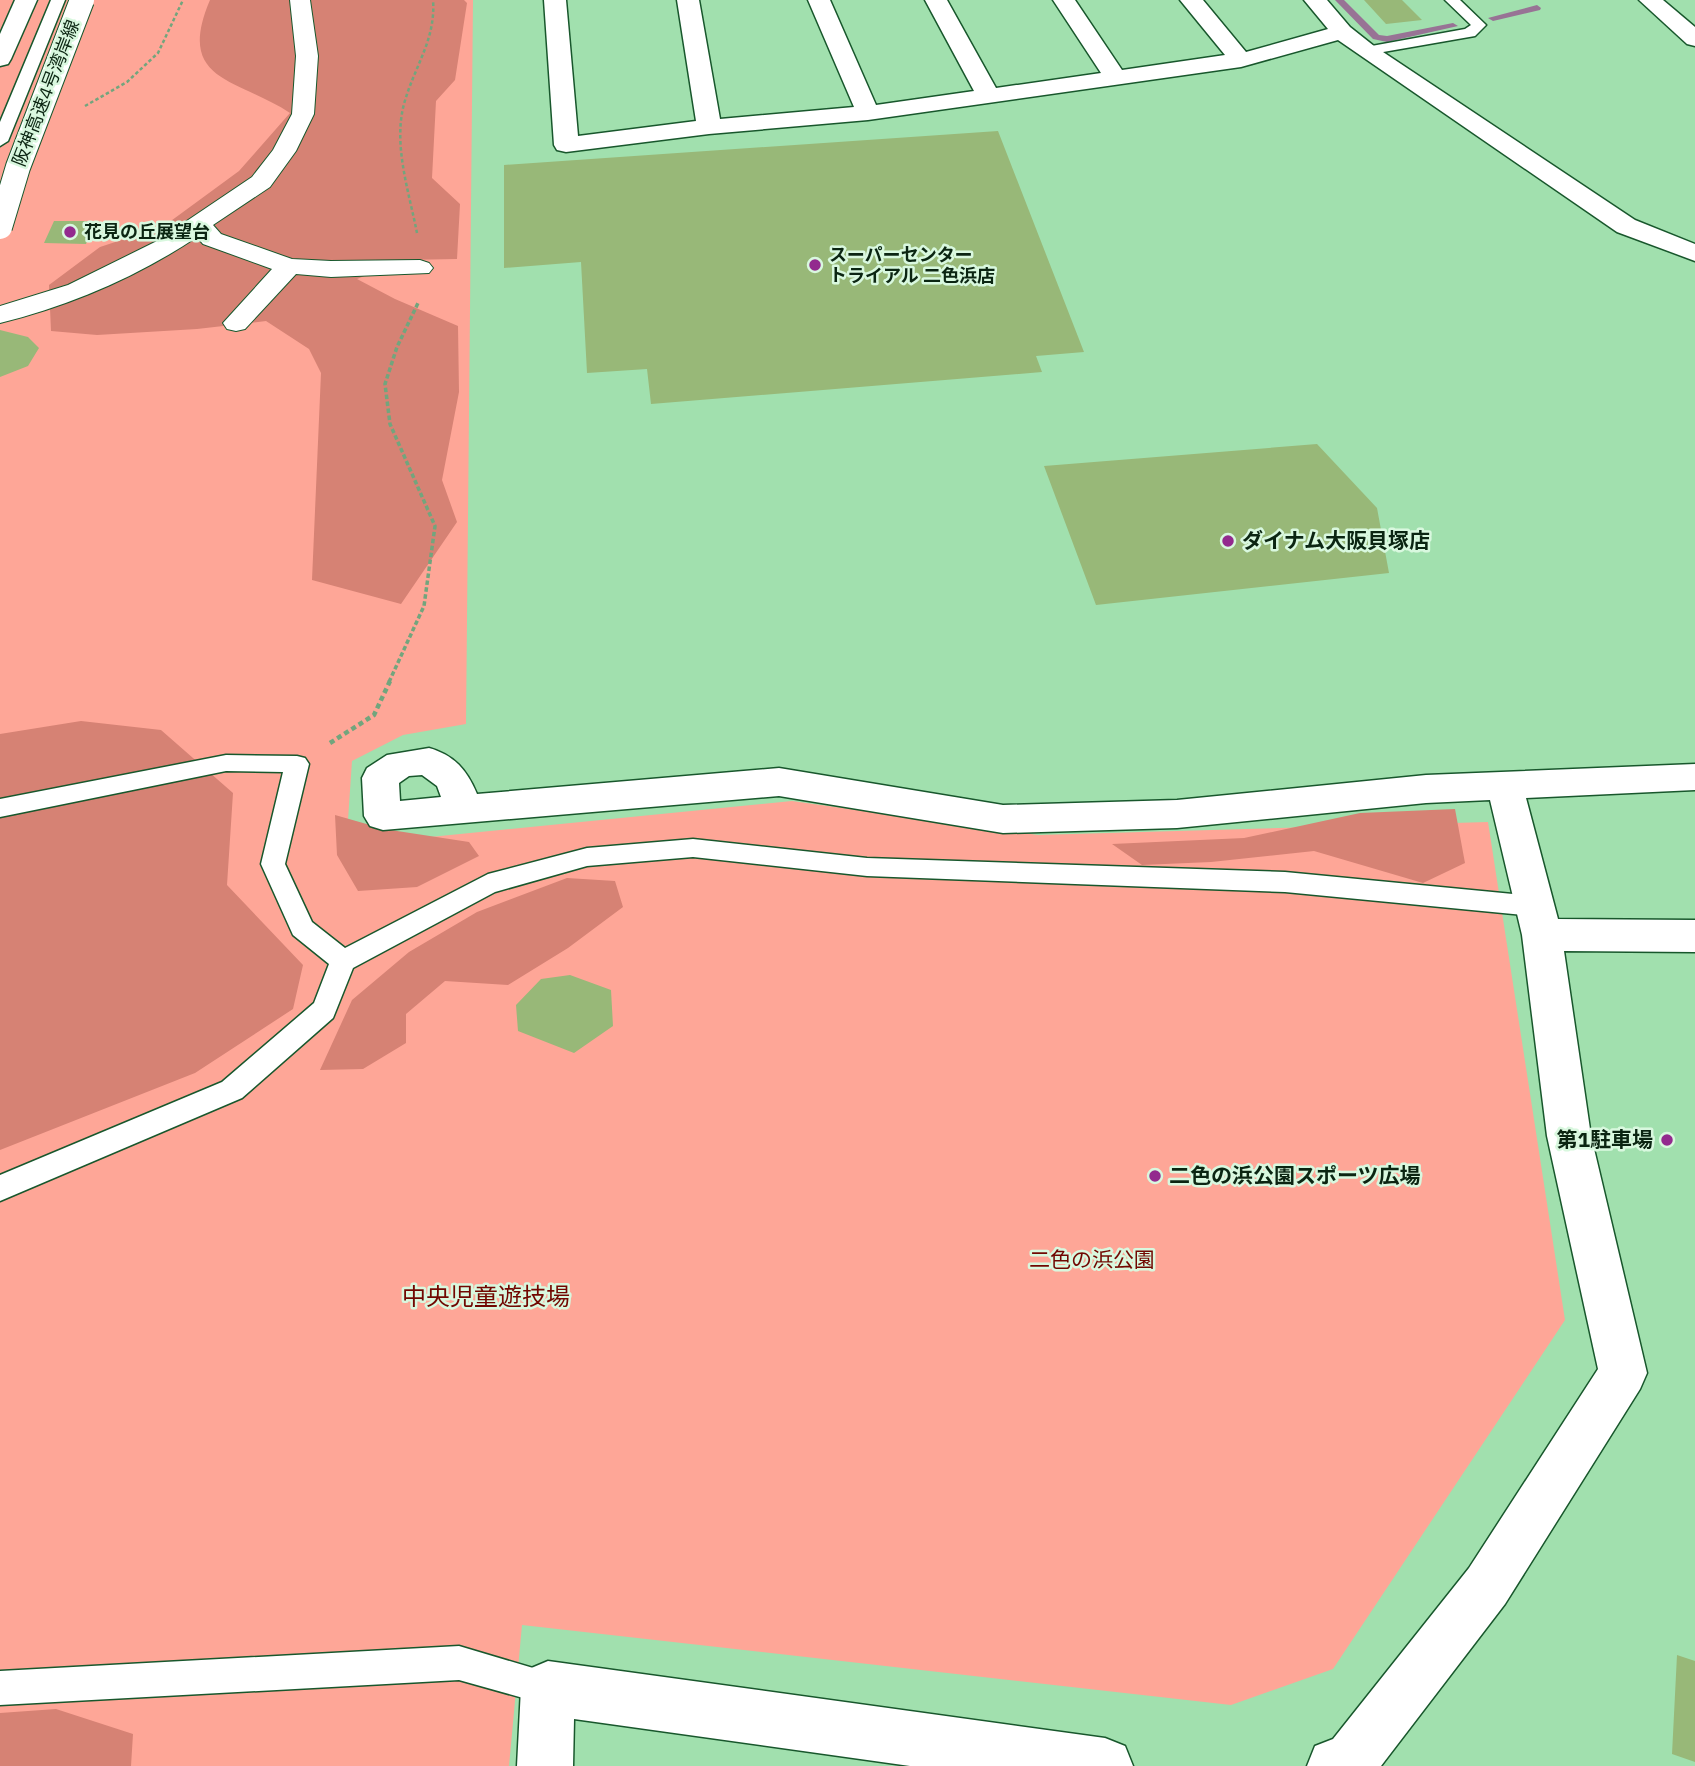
<svg xmlns="http://www.w3.org/2000/svg" width="1695" height="1766" font-family="'IBM Plex Sans','Noto Sans JP',sans-serif">
  <rect width="100%" height="100%" fill="#a1e0ae"/>
  <path fill="#fea697" d="M0 0H473L466 724 403 735 352 761 348 820 390 841 792 801 1038 835 1488 822 1565 1320 1333 1669 1231 1705 522 1625 509 1766H0Z"/>
  <path fill="#d68274" d="M210 0H464L467 3 455 80 436 101 432 178 460 204 457 259 403 260 357 279 395 299 458 326 459 392 442 480 457 522 401 604 312 580 321 373 309 349 266 321 197 329 97 335 51 331 49 285 100 247 164 226 239 171 290 113C237 78 175 82 210 0Z
    M81 721 161 730 233 793 227 885 303 965 293 1009 195 1073 0 1150V734Z
    M1455 809 1465 863 1423 883 1314 851 1211 862 1142 865 1112 844 1244 838 1360 813Z
    M335 815 384 829 469 842 479 856 417 887 358 891 337 855Z
    M567 878 615 881 623 907 568 948 508 985 445 981 406 1014V1043L363 1069 320 1070 352 1000 409 952 477 912Z
    M56 1709 133 1734 131 1766H0V1713Z"/>
  <g fill="none" stroke-linecap="round" stroke-linejoin="round">
    <path fill="#987395" fill-rule="evenodd" d="M1335 0H1344L1379 35 1387 36 1453 23 1458 26 1387 42 1373 39Z
      M1537 5 1541 8 1540 10 1493 21 1488 18Z"/>
  </g>
  <path fill="#98b878" d="M1364 0H1402L1422 20 1386 24Z
    M998 131 1084 352 1036 356 1042 372 651 404 647 369 587 373 581 262 504 268V165Z
    M54 221H96L86 244 44 243Z
    M0 330 28 337 39 348 28 366 0 377Z
    M1317 444 1377 508 1389 573 1096 605 1044 466Z
    M570 975 611 990 613 1026 574 1053 518 1031 516 1005 541 979Z
    M1677 1655 1695 1661V1762L1672 1754Z"/>
  <g fill="none" stroke-linecap="round" stroke-linejoin="round">
    <g stroke="#18572c" stroke-width="3">
      <path id="service" d="M51 0H65L8 141 0 146V122Z
        M1445 0H1460L1486 25 1475 36 1366 55 1359 51 1366 47 1465 29 1471 25Z
        M226 755 297 756 305 758 309 764 285 864 312 922 345 948 488 874 587 848 693 839 867 858 1285 872 1534 896 1543 899 1546 906 1543 913 1534 916 1285 892 867 876 693 857 587 866 495 892 353 968 333 1018 242 1098 0 1201V1175L222 1082 314 1003 329 964 293 935 261 864 283 772 226 771 0 817V799Z
        M459 1646 560 1676 565 1688 560 1700 548 1705 459 1680 0 1705V1671Z"/>
    </g>
    <g stroke="#18572c" stroke-width="2">
      <path id="pedestrian" d="M290 0H310L318 56 314 114 296 151 270 187 213 225 221 234 292 259 331 261 420 260 429 263 433 268 429 273 331 277 296 274 245 329 236 331 227 329 223 323 272 269 203 244 197 237C137 277 69 306 0 323V306L68 285 157 241 252 177 273 150 292 114 296 56Z"/>
    </g>
    <g stroke="#18572c" stroke-width="3">
      <path id="minor" d="M544 0H566L578 136 696 121 677 0H699L720 119 854 107 808 0H830L876 105 974 91 925 0H947L996 88 1101 73 1053 0H1075L1122 70 1225 55 1180 0H1203L1246 52 1328 29 1304 0H1327L1350 27 1374 46 1635 220 1695 244V261L1617 232 1338 40 1241 67 868 120 709 134 566 152 557 150 554 145Z
        M429 748C454 755 467 770 477 794L779 768 1003 805 1177 800 1426 775 1695 764V790L1526 798 1558 919 1695 920V952L1564 951 1591 1136 1647 1373 1640 1389 1505 1604 1381 1766H1307L1315 1746 1333 1739 1469 1568 1598 1369 1547 1136 1522 935 1490 800 1426 803 1177 828 1003 833 779 796 383 830 370 826 364 816 362 778 367 768 387 755ZM422 775 437 786 441 797 400 801 399 783 409 776Z
        M548 1661 1105 1738 1125 1746 1133 1766H910L574 1719 573 1766H517L521 1688 529 1669Z"/>
    </g>
    <g stroke="#18572c" stroke-width="3">
      <path id="primary" d="M1639 0H1663L1695 27V46L1687 44Z"/>
    </g>
    <g stroke="#18572c" stroke-width="3">
      <path id="motorway" d="M15 0H37L11 59 8 64 0 66V34Z"/>
    </g>
    <path stroke="#72a57d" stroke-width="2.5" stroke-dasharray="3.5 2.5" stroke-linecap="butt" d="M85 106 127 82 158 53 183 0
      M417 233C409 192 393 145 404 104 414 67 436 40 433 0"/>
    <path stroke="#72a57d" stroke-width="3.5" stroke-dasharray="4.5 2.5" stroke-linecap="butt" d="M389 682 424 606 435 526 390 424 385 384 397 347 419 301"/>
    <path stroke="#72a57d" stroke-width="4.5" stroke-dasharray="5 3.5" stroke-linecap="butt" d="M330 743 374 715 390 681"/>
    <use href="#service" fill="#fff" fill-rule="evenodd"/>
    <use href="#pedestrian" fill="#fff" fill-rule="evenodd"/>
    <use href="#minor" fill="#fff" fill-rule="evenodd"/>
    <use href="#primary" fill="#fff" fill-rule="evenodd"/>
    <use href="#motorway" fill="#fff" fill-rule="evenodd"/>
    <g stroke="#18572c" stroke-width="26" stroke-linecap="butt">
      <path id="motorway-bridge" d="M0 227 18 167 82 0"/>
    </g>
    <use href="#motorway-bridge" stroke="#fff" stroke-width="24"/>
  </g>
  <g fill="#932a8e" stroke="#d9f8df" stroke-width="2.5">
    <circle cx="70" cy="232" r="7"/>
    <circle cx="815" cy="265" r="7"/>
    <circle cx="1228" cy="541" r="7"/>
    <circle cx="1667" cy="1140" r="7"/>
    <circle cx="1155" cy="1176" r="7"/>
  </g>
  <g text-anchor="middle" stroke-width="5" stroke-linejoin="round" paint-order="stroke">
    <g font-size="18" fill="#0b2512" stroke="#d9f8df">
      <text transform="translate(46 93) rotate(-69)" y="6">阪神高速4号湾岸線</text>
    </g>
    <g font-size="18" font-weight="bold" fill="#0b2512" stroke="#d9f8df" text-anchor="start">
      <text x="84" y="238">花見の丘展望台</text>
      <text x="829" y="261">スーパーセンター<tspan x="829" dy="21">トライアル 二色浜店</tspan></text>
    </g>
    <g font-size="21" font-weight="bold" fill="#0b2512" stroke="#d9f8df" text-anchor="start">
      <text x="1242" y="548">ダイナム大阪貝塚店</text>
      <text x="1653" y="1147" text-anchor="end">第1駐車場</text>
      <text x="1169" y="1183">二色の浜公園スポーツ広場</text>
    </g>
    <g font-size="21" fill="#710701" stroke="#d9f8df">
      <text x="1092" y="1267">二色の浜公園</text>
    </g>
    <g font-size="24" fill="#710701" stroke="#d9f8df">
      <text x="486" y="1305">中央児童遊技場</text>
    </g>
  </g>
</svg>
